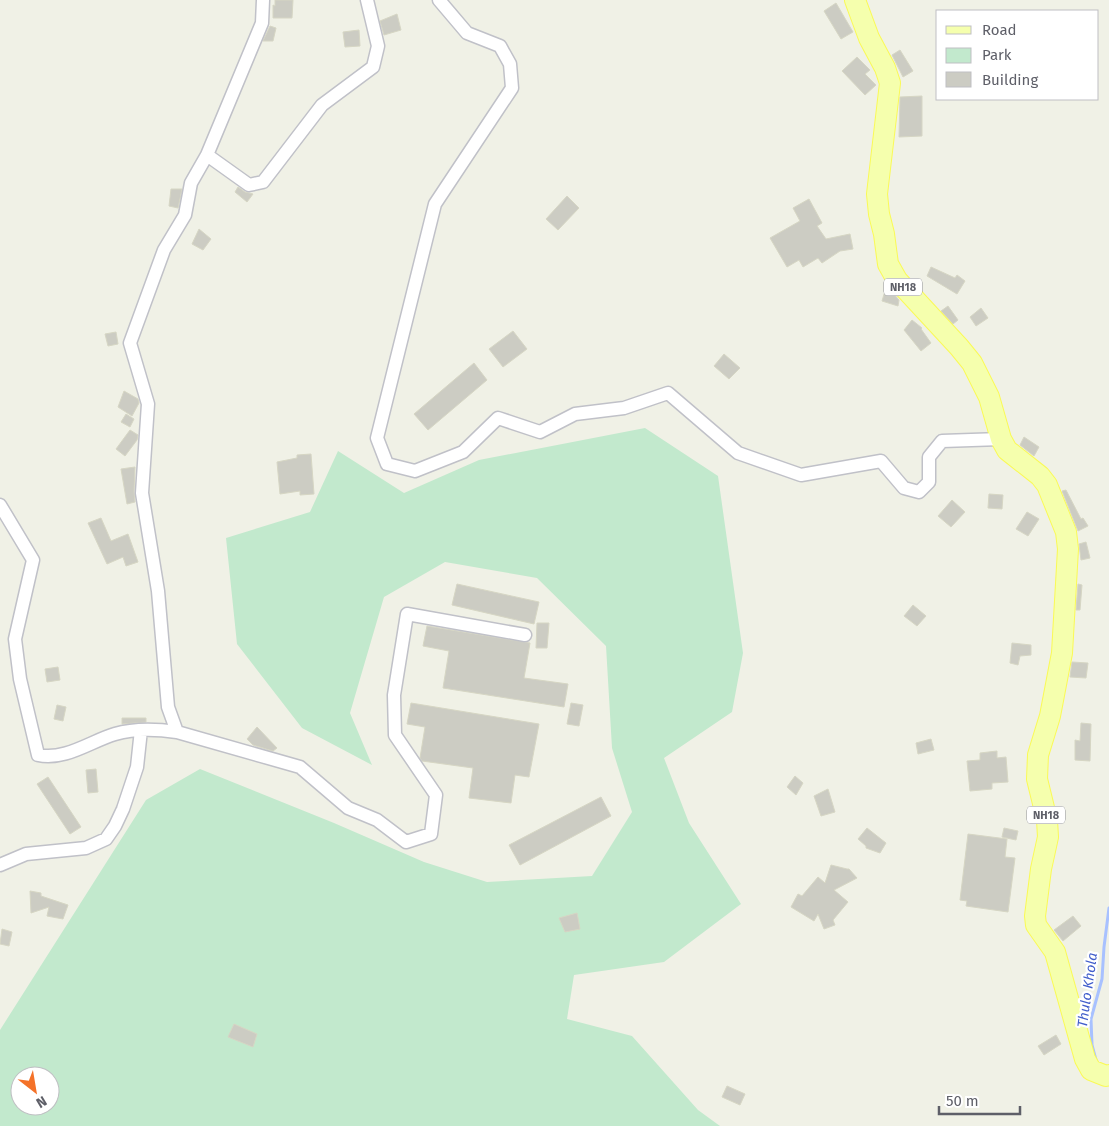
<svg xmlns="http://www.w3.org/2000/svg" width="1109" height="1126" font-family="'Fira Sans',sans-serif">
  <rect width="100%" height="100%" fill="#f0f1e6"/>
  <path fill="#c2e9cd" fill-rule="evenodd" d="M645 428 718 476 743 653 732 712 664 758 689 823 741 904 664 962 574 975 567 1019 632 1036 698 1110 720 1126H0V1030L146 800 200 769 334 823 424 862 487 882 592 876 632 812 612 748 606 646 537 578 445 562 384 597 350 713 372 765 302 728 237 644 226 538 310 512 338 451 404 493 479 460ZM20 1076H50V1106H20Z"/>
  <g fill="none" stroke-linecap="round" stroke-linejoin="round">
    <path stroke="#a8c1ff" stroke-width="3" d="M1096 1060 1092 1045 1091 1019 1102 979 1104 947 1109 908"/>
  </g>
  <path fill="#ccccc3" stroke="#d6d6c4" d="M275 0H293L292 18H273V5L275 6Z
    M836 3 853 32 841 39 824 11Z
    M397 14 401 30 384 35 380 21Z
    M270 26 276 28 273 41H263Z
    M359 30 360 46 345 47 343 32Z
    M900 50 913 71 903 77 892 55Z
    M857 57 870 70 865 74 876 85 865 95 842 71Z
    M922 96V136L899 137 900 97Z
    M238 187 245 192 253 194 247 202 235 192Z
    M171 189H182L178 208 169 206Z
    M567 196 579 208 558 230 546 219Z
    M809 199 822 223 817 226 826 239 850 234 853 249 840 251 822 263 818 258 803 267 799 260 787 267 770 238 800 221 793 208Z
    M199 229 211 239 203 250 192 244Z
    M931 267 955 278 957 275 965 281 957 294 927 276Z
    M885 291 893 293 899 300 898 306 882 301Z
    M948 306 958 320 953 324 941 311Z
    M981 308 988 318 976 326 970 317Z
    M912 320 922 328 921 329 931 343 921 351 904 330Z
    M513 331 527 349 503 367 489 349Z
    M116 332 118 344 108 346 105 334Z
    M724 354 740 368 729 379 714 366Z
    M474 363 487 380 428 430 414 414Z
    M124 391 138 399 139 403 132 416 118 407Z
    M126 414 134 419 130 427 121 422Z
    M130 430 138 435 137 440 125 456 116 449Z
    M1024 437 1039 447 1034 456 1020 445Z
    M311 454 314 494 300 495V491L280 494 277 462 297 458V455Z
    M135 467 134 492 135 502 127 504 121 469Z
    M1066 490 1081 519 1083 518 1088 526 1078 531 1062 491Z
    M989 494 1003 495 1002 509 988 508Z
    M952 500 965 512 951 527 938 516Z
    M1027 512 1039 519 1028 536 1016 529Z
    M101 518 111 541 128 534 138 562 126 566 123 557 107 564 88 523Z
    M1086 542 1090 558 1081 560 1079 544Z
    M457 584 539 602 534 624 452 605Z
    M1078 584 1082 585 1080 610H1076Z
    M913 605 926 616 917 626 904 616Z
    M537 623H549L547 648H536Z
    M427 626 530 643 524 678 568 684 564 707 443 688 449 651 423 646Z
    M1012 643 1031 645V655L1020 656 1018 665 1010 663Z
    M1072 662 1088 663 1086 678 1070 677Z
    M58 667 60 680 47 682 45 669Z
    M411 703 539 724 529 777 515 775 511 803 469 798 473 768 422 761 420 758 425 727 407 724Z
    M571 703 583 705 579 726 567 724Z
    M57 705 66 707 63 721 54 719Z
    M122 718H146V722L122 724Z
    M1081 723 1091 724 1090 761 1075 760V740L1080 741Z
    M257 727 277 748 273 751 253 745 247 739Z
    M931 739 934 750 918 754 916 743Z
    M997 751V758L1006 757 1008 782 992 783V789L970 791 967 761 980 760V753Z
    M96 769 98 792 88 793 86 770Z
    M795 776 803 783 796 795 787 787Z
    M48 777 81 827 70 834 37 784Z
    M828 789 835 812 821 816 814 796Z
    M601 797 611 816 520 865 509 845Z
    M867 828 886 843 880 853 866 848V846L858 839Z
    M1004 828 1018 831 1016 840 1002 837Z
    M968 834 1007 839 1005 857 1015 858 1008 912 966 906 967 901 960 900Z
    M831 865 847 869H849L857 878 834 890 848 902 833 920 835 925 824 929 818 914 814 921 791 907 798 894 802 896 818 877 825 883Z
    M30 891 41 893V896L68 905 63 919 47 916 49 907 31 913Z
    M577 913 580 929 565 932 559 918Z
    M1073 916 1081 926 1063 941 1054 930Z
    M2 929 12 932 9 946 0 944Z
    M234 1024 257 1034 253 1047 228 1037Z
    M1056 1035 1061 1044 1044 1055 1038 1046Z
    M727 1086 745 1094 740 1105 722 1097Z"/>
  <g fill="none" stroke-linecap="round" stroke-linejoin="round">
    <g stroke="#c0c1c8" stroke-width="15">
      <path id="minor" d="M263 0 262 23 207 155 249 185 263 182 322 105 373 67 378 46 367 0
        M439 0 467 33 500 46 510 64 512 88 435 204 377 438 387 464 415 471 463 452 498 418 540 432 575 414 624 408 668 393 738 453 801 475 881 461 904 488 919 492 929 482V457L942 441 1001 439
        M207 155 191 183 185 215 164 250 130 343 148 404 142 493 158 591 168 707 177 732 300 767 348 808 377 820 406 842 431 834 436 795 395 735 394 695 407 614 525 635
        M0 505 33 560 15 639 20 679 38 755C65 761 91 741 115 734 135 728 157 729 177 732
        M0 865 26 854 86 848 106 839 115 826 123 809 137 767 141 730"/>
    </g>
    <g stroke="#fafa56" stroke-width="22">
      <path id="primary" d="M855 0 869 38 885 68 890 83 877 194 879 214 884 234 888 264 897 280 959 347 972 363 989 397 1001 439 1007 450 1040 476 1047 485 1066 532 1068 549 1062 653 1050 716 1038 755 1037 779 1047 820 1048 837 1041 869 1035 916 1036 925 1055 952 1085 1059 1091 1070 1106 1076 1109 1075"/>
    </g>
    <use href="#minor" stroke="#fff" stroke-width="12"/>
    <use href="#primary" stroke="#f5ffad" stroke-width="20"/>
  </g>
  <g text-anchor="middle" stroke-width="4.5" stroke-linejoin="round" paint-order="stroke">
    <g fill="#fff" stroke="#8e8f95" stroke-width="1">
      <rect x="884" y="278.5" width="38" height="17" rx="4"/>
      <rect x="1027" y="806.5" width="38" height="17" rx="4"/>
    </g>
    <g font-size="11" font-weight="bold" fill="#5e5f68">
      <text x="903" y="291">NH18</text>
      <text x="1046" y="819">NH18</text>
    </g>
    <g font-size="14" font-style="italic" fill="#425ecb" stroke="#fff">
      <text transform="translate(1087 990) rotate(-82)" y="5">Thulo Khola</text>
    </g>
  </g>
  <rect x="936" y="10" width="162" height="90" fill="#ffffff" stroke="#bfbfc3"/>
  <rect x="946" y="26" width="25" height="8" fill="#f5ffad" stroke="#bfbfc3"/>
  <text x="982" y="35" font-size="15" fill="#5e5f68">Road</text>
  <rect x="946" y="48" width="25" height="15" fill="#c2e9cd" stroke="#bfbfc3"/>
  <text x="982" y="60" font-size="15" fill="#5e5f68">Park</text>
  <rect x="946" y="72" width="25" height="15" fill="#ccccc3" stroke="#bfbfc3"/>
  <text x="982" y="85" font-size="15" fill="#5e5f68">Building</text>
  <g transform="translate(35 1091) rotate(149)"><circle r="24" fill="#ffffff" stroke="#bfbfc3"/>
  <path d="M0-4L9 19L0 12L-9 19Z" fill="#f47229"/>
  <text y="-8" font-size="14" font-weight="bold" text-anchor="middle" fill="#5e5f68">N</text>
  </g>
  <path d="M939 1106v8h81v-8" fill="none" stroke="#5e5f68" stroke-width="2.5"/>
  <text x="946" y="1106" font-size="15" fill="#5e5f68" stroke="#ffffff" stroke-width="4" paint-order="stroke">50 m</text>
</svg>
